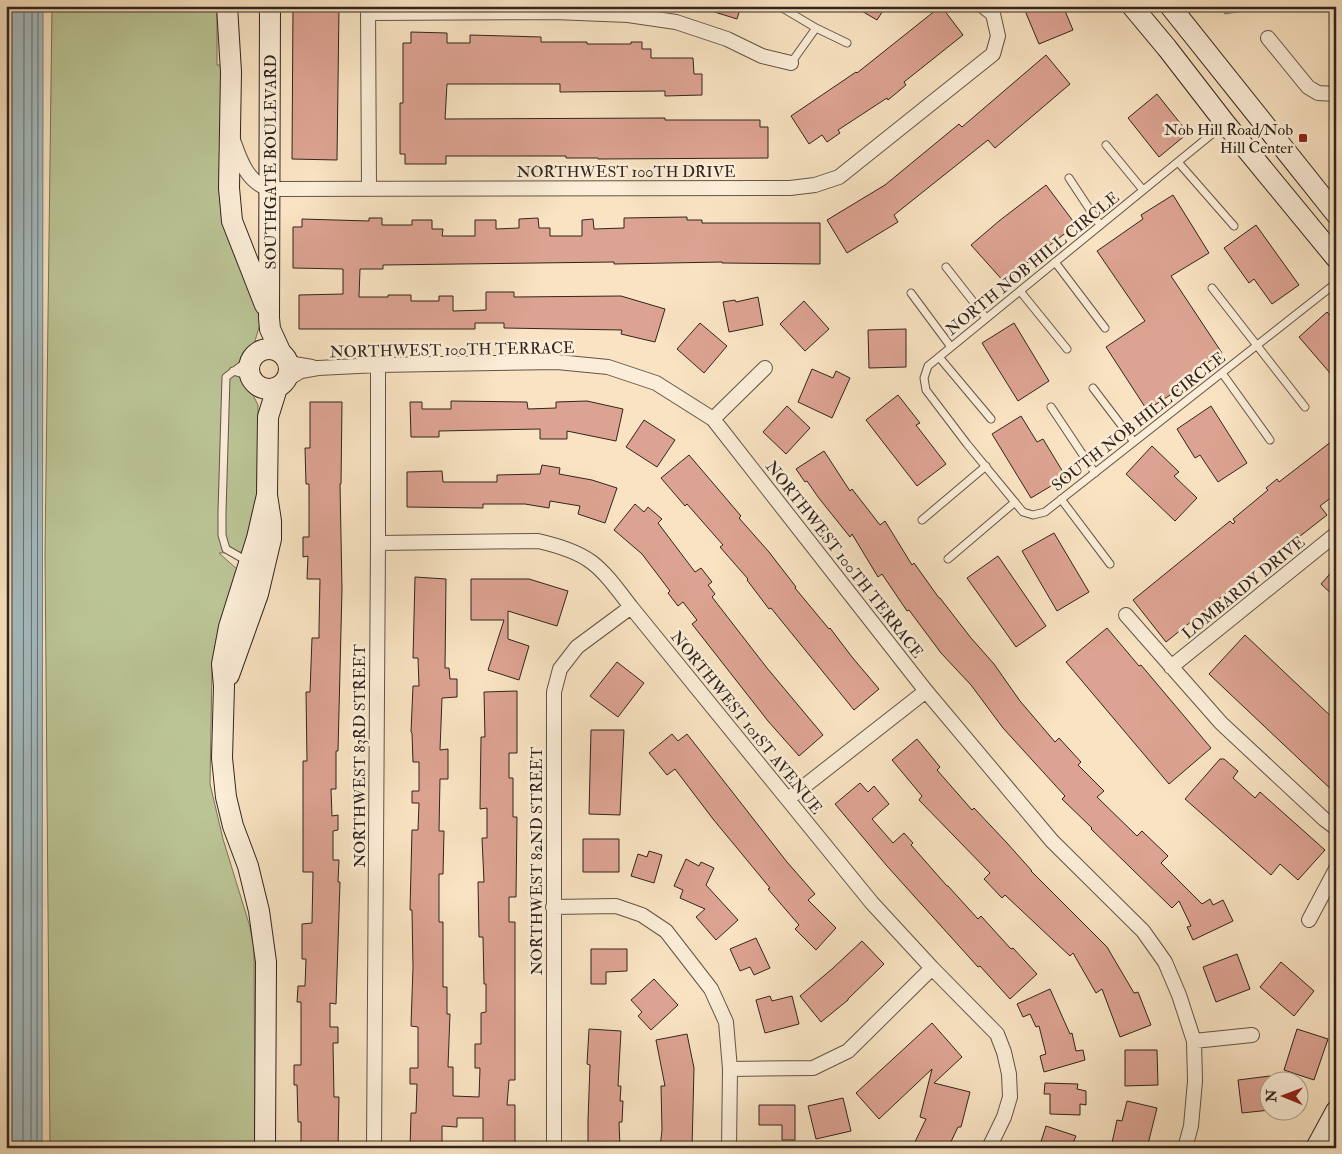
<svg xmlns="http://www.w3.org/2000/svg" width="1342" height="1154" font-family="'IM FELL Double Pica',serif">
  <rect width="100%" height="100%" fill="#f9e3c2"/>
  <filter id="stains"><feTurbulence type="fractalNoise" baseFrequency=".004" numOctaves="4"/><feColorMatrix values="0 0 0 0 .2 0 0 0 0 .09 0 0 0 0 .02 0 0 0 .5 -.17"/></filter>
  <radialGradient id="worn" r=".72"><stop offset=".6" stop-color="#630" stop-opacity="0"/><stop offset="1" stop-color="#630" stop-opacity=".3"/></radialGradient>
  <path fill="#bbc495" stroke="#76745a" d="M52 6H217V65H225V185L259 300 260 324 255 341 244 357 245 379 258 405 257 500 243 552 219 553 238 570 212 669 210 784 223 839 250 927 254 949 255 1148H50L45 553Z"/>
  <path fill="#a4bbbf" stroke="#767f7f" d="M6 6H43L42 1148H6Z
    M1219 6H1271L1225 14Z"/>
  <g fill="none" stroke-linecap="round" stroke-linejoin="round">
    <path stroke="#6a706f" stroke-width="1" d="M23 1148 24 6
      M31 1148 32 6
      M37 1148 38 6"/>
  </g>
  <path fill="#dda392" stroke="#31251f" d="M293 6H339L337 160 292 159Z
    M705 6H741L737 19 705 9Z
    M853 6H886L877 20Z
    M941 6 963 35 904 82 906 85 888 100 887 98 838 130 840 133 827 142 822 135 809 144 791 116 856 72 857 73Z
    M1023 6H1063L1073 30 1039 44Z
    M411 32 447 33V43H470V35L541 37V42H587V44H631V42H642V49H651V58H693L694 74H702V95L665 96V91L560 92V84H447L445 119 665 118V120H760V127H768V158L598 159V158H566V156H446V164H405V154H400V103H403V43H411Z
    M1046 55 1070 84 995 148 988 140 894 215 898 222 847 253 827 220 885 185 959 124 962 127Z
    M1157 94 1188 133 1159 157 1128 118Z
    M1046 185 1076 225 1046 248 1045 247 1005 283 971 245 999 221Z
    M1173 195 1209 253 1171 276 1222 353 1175 385 1178 390 1147 410 1106 347 1145 321 1097 251 1143 219 1141 215Z
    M687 217V220H702V223H820V264L722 263V262L614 264V262L383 265V269H360L359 297H388V295H411V301H439V296H453V311L486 310V292H514V297L621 296 665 309 655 342 621 334 622 330 504 328V323H475V329H299V295L343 294V269L293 268V227H302V219L369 221V218H382V225H412V220H432V229H443L442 236H475V220H496V229L519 228V219L538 218 539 228H550V236H582V220L593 219 594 229 624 228V218Z
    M1256 225 1299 285 1272 304 1254 279 1249 283 1224 248Z
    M758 297 763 325 729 332 723 302 735 300 736 302Z
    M804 301 829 329 805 351 780 324Z
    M1327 312 1336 322V380L1299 337Z
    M700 323 727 346 704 373 677 349Z
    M1014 323 1049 381 1018 401 982 343Z
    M906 329V367L869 368 868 330Z
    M812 369 833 378 836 371 850 378 832 418 798 402Z
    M898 395 920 423 916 425 946 464 917 486 866 420Z
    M451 401 527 402 528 409 556 408V402L587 401 623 409 616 441 567 431V439H540V429L439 431V437H411L410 402H422V409H451Z
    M310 402H342L341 484H340L342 589 338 751H336V789H331L332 816 338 815V830L333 831V860H339L338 882H340L336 1004 330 1003V1027H338V1043H333L334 1097H339L338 1148H301V1122H298L297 1085H294V1065H301V1002H297L298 986H305L306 959H302V924L312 923 313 872H303V761H307L306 692H310L312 638H319V629L320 579H307L308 556 303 557V537H309V484H306L305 448H310Z
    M787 406 810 428 786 454 763 432Z
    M1211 406 1247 463 1218 482 1200 455 1195 458 1177 429Z
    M1021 416 1037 442 1043 439 1066 477 1031 498 992 434Z
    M644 420 675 440 657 467 626 447Z
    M1336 438V494L1320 506 1327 515 1267 562 1266 561 1166 642 1133 600 1230 521 1233 524 1235 522 1233 519 1268 490 1266 488 1277 479 1279 482Z
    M1152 446 1179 472 1174 476 1197 498 1175 521 1126 474Z
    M824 451 850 491 852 489 880 525 885 521 912 565 914 563 939 598H940L971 638 994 664 1020 701 1055 742 1059 738 1081 762 1078 765 1104 791 1097 797 1137 836 1142 831 1168 856 1161 863 1202 904 1210 899 1213 905 1223 900 1233 921 1193 940 1187 927 1191 926 1179 901 1172 908 1091 829 1092 828 1062 799 1065 796 1003 728 971 685 941 653 909 610 907 611 882 574 878 577 852 534 850 537 818 497 807 481 805 482 796 469Z
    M689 455 741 516 739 518 769 552 796 587 795 588 829 629 830 628 852 657 879 689 854 710 771 608 769 609 747 580 748 579 720 547 723 545 687 504 685 506 661 478Z
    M542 465 560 468 559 474 592 480 617 488 605 523 578 514 580 506 550 501 549 508 525 504H483V508L407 507V472L442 471 443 482H497V475L540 474Z
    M635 504 644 512 648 507 662 519 658 523 695 572 701 568 712 582 708 585 715 594 712 597 767 668 823 735 799 756 768 721 692 624 697 620 683 602 678 606 668 593 670 591 642 554 614 530Z
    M1054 533 1089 592 1057 611 1022 551Z
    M998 556 1046 626 1016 647 967 578Z
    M1336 567V598L1321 584Z
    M415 577 446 579 445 668H449L450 679H457V697L442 698 440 750 448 749V779H440L439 831H444L443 874H439V922H443V987H447V1014H450L448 1067H453V1096L479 1097 480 1068H475V1044H481V1013L486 1012V984H484L483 937H479L478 882H484L482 838H487V808L480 809 481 737H485L484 692 517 691V753H509V778H513V817H517L516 897H509V922H515V1080H509L507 1105H515V1148H483V1118H457V1127L442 1126V1148H410L411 1113H416L417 1084H410V1068H418V1027L411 1026 413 967 412 910H410L412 830H418L419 803H412V791H419V762H413L412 733 411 732 413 686H419L418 658H413Z
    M471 579H529L568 591 557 626 508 611V639L529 646 519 680 488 670 504 620H471Z
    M1107 628 1139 666 1141 665 1211 748 1169 784 1066 662Z
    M1245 635 1336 721V794L1209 674Z
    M617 662 644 683 618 717 590 696Z
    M591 730H624L620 815 589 814Z
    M672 734 678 741 687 734 787 862 815 894 808 900 836 928 816 950 795 929 799 925 768 889 770 888 713 819 675 769 667 775 649 753Z
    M917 739 940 767 937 770 972 810 974 808 1007 843 1032 871H1031L1107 947 1134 993 1138 992 1151 1025 1120 1037 1102 989 1096 993 1073 953 1070 956 1005 895 1002 898 984 879 990 873 919 800 922 796 892 760Z
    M1220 759H1224L1238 771 1233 778 1255 798 1260 792 1325 850 1298 880 1280 864 1271 875 1185 799Z
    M860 783 868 792 874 786 889 804 872 819 893 843 904 833 913 843 911 845 947 886H948L978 919 981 916 1011 949 1013 948 1037 974 1010 999 980 966 978 967 887 866 835 804Z
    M583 839H619V872H583Z
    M649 851 662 855 654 883 631 876 638 854 647 857Z
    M686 859 699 866 701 862 714 868 706 885 738 920 716 940 696 917 705 909 680 898 683 890 674 886Z
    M756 938 770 968 754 975 750 967 740 971 730 949Z
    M862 941 884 964 848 999V1000L821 1022 800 996 832 969Z
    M591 949H627V971L606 972V984H591Z
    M1237 954 1250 989 1216 1002 1203 967Z
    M1281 962 1314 991 1294 1016 1260 987Z
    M654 979 678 1005 651 1030 638 1016 642 1012 631 1000Z
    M1050 989 1070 1034 1072 1033 1076 1051 1083 1050 1085 1060 1044 1072 1040 1056 1046 1054 1039 1026 1036 1027 1030 1014 1023 1017 1017 1004Z
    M770 996 772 1001 792 996 799 1024 765 1033 756 1000Z
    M932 1023 962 1057 934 1083 970 1092 961 1127H958L948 1148H912L926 1119 920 1117 932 1069 879 1119 856 1093Z
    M589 1029 621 1031 618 1086H621L620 1101H623L622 1122H619L620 1148H588V1120L590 1065 587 1064Z
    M1297 1029 1328 1039 1314 1080 1284 1070Z
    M687 1034 694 1068 692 1148H660L662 1130 661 1086H665L656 1040Z
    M1125 1050H1157L1158 1085 1125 1086Z
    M1270 1076V1110L1242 1113 1238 1080Z
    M1045 1083 1078 1084 1077 1089 1086 1091V1105L1080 1104V1115L1050 1114V1094H1044Z
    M843 1098 851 1131 816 1139 808 1106Z
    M1127 1101 1157 1108 1147 1148H1130L1112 1143 1117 1120 1122 1121Z
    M759 1105H795V1140H782V1125H759Z
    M1046 1126 1076 1136 1071 1148H1039Z"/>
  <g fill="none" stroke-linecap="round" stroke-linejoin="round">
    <g stroke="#635448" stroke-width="9">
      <path id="lane" d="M779 6 816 28 791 63
        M816 28 847 43
        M1223 125 928 366 924 378 926 390 967 444 1023 512 1033 515 1045 512 1336 283
        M1106 145 1143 190
        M1178 162 1234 226
        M1069 178 1100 225
        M1055 262 1105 328
        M946 267 986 318
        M1212 288 1305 407
        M1020 291 1067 349
        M911 293 951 347
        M939 357 991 419
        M233 371 250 376
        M1222 373 1270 440
        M1093 388 1134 442
        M1051 407 1095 473
        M1061 499 1110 564
        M922 520 986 466
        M948 559 1015 502
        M247 561 226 549 222 535V512L226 377 253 357"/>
    </g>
    <g stroke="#635448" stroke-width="16">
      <path id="street" d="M368 6 369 188
        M368 13 554 12 628 15 676 22 727 39 762 56 791 63
        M1268 38 1308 87 1318 93 1336 94
        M233 140C240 160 247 182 269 189L790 188 815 185 839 177 993 54 998 36 993 14 983 6
        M288 363 312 367
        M286 380 301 371 318 368 378 365 557 362 608 367 656 383 713 419 926 691 1052 841 1143 931 1165 962 1179 995 1194 1041 1195 1081 1191 1126 1185 1148
        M713 419 765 368
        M378 543 538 541C591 553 599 565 631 607L872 903 932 968 997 1034 1004 1052 1009 1074 1010 1097 1004 1117 989 1148
        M1126 615 1221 723 1324 819 1336 828
        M1171 667 1336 534
        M788 799 926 691
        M553 907 616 906 642 915 666 931 711 989 726 1022 730 1069 729 1148
        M1309 920 1336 869
        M1194 1041 1252 1035
        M730 1069 813 1068 848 1051 932 968
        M374 1148 378 543V365
        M554 1148V692L560 669 577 647 631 607"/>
    </g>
    <g stroke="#31251f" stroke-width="22">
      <path id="secondary" d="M227 6 231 72 229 188 232 221 265 305
        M270 6 269 318 270 329 281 353
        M1132 6 1167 48 1225 123 1336 258
        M1170 6 1336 214
        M249 369a20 20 0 1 1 40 0a20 20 0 1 1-40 0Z
        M229 675 258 594 271 539V521L267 495 268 417 277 388
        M265 1148 266 962 259 911 248 866 233 826 226 797 222 758 224 686 222 664 229 627 257 538 267 495
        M1316 1148 1336 1111"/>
    </g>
    <use href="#lane" stroke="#fbedd7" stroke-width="7"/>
    <use href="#street" stroke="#fbedd7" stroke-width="14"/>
    <use href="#secondary" stroke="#fbedd7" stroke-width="20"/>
  </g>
  <rect fill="#8f2418" stroke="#fbedd7" stroke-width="2" x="1298" y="133" width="10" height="10" rx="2.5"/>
  <g text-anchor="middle" stroke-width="5" stroke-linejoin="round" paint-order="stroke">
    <g font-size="16" fill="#31251f" stroke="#fbedd7" text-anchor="end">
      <text x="1293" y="135">Nob Hill Road/Nob<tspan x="1293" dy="18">Hill Center</tspan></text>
    </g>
    <g font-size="16" fill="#31251f" stroke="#fbedd7">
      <text transform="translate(270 162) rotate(-90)" y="6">SOUTHGATE BOULEVARD</text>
      <text x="626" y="177">NORTHWEST 100TH DRIVE</text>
      <text transform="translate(1032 263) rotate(-39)" y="6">NORTH NOB HILL CIRCLE</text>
      <text transform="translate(452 349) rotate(-1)" y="6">NORTHWEST 100TH TERRACE</text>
      <text transform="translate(1138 421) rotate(-38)" y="6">SOUTH NOB HILL CIRCLE</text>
      <text transform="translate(845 559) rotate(52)" y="6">NORTHWEST 100TH TERRACE</text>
      <text transform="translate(1243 587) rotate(-39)" y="6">LOMBARDY DRIVE</text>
      <text transform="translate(747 722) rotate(51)" y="6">NORTHWEST 101ST AVENUE</text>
      <text transform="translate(359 756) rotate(-90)" y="6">NORTHWEST 83RD STREET</text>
      <text transform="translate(536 861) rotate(-90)" y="6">NORTHWEST 82ND STREET</text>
    </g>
  </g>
  <rect width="1342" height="1154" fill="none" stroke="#f9e3c2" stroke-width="25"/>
  <rect x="8" y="8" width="1327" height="1139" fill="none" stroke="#31251f" stroke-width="2.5"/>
  <rect x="12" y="12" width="1317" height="1129" fill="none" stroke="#31251f"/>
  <g transform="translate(1284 1096) rotate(271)"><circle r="24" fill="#fbedd7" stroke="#aa9d8d"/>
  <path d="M0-4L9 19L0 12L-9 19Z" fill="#8f2418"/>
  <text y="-8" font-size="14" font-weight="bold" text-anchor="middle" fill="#31251f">N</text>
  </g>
  <rect width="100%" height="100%" filter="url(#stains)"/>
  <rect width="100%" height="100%" fill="url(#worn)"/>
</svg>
